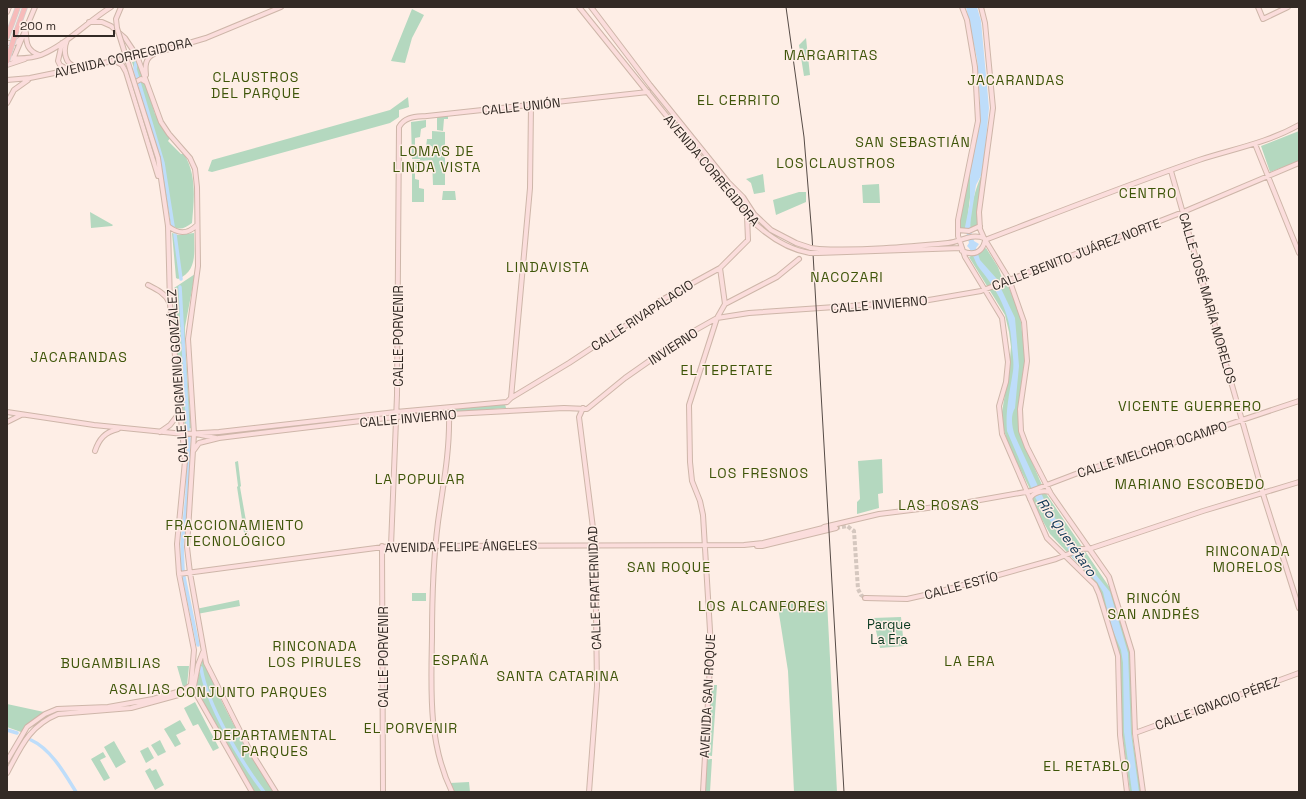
<svg xmlns="http://www.w3.org/2000/svg" width="1306" height="799" font-family="'Space Grotesk',sans-serif">
  <rect width="100%" height="100%" fill="#feeee6"/>
  <path fill="#b4d8bf" d="M412 9 424 15 412 38 405 63 391 61Z
    M806 38 810 75 804 76 799 45Z
    M138 61 155 114 170 138 168 141 181 154H184C197 175 194 200 192 223 184 229 179 231 171 225L162 171 163 164 132 62Z
    M408 97 409 107 399 110V117L390 123 212 172 208 171 212 160 390 110Z
    M448 116V119H444L443 131 437 130V117Z
    M426 120V127L421 129 420 137 415 138V148H420V157L432 156V146L426 147 427 139H432V131L445 132V185H433L432 160 420 161V168L415 169V179L419 180V188L424 189V202H412V161L420 160V159H412L411 122Z
    M1299 131V161L1270 172 1261 146Z
    M970 172 971 189 966 231H961L958 223Z
    M983 172 979 212 980 226 971 231C967 216 976 186 983 172Z
    M763 174 765 192 754 194 751 183 746 179Z
    M879 184 880 203H863L862 185Z
    M443 191H455L456 200H442Z
    M799 192H806V202L776 215 773 200Z
    M90 212 113 225 112 226 91 228Z
    M172 233 178 235 194 233C194 251 198 271 178 279L176 278Z
    M986 248 998 267 1004 283H1007L1020 314 1024 350 1025 371 1018 408 1019 432 1045 492 1110 588 1131 655 1132 734 1141 792H1130L1122 730 1120 655 1116 642 1097 584 1050 534 1034 505 1029 487 1010 449 1003 427 1002 412 1009 370 1011 347 1009 332 1005 315 969 257Z
    M195 274 185 327V344L191 428 187 429C179 417 174 309 174 288Z
    M505 404 506 408 430 414V410Z
    M374 416 375 418 219 437 204 434Z
    M882 459 883 493 878 494 879 508 857 514V502L860 499 858 461Z
    M238 461 241 486 240 487 249 538 245 539 237 487 238 486 235 462Z
    M412 593H426V601H412Z
    M239 600 240 606 197 614 196 609Z
    M777 601H827L837 792H794L788 671Z
    M901 617 904 646 880 648 873 618Z
    M203 657C220 705 247 749 274 792H255L241 772 195 690Z
    M177 666H189L187 685 183 687Z
    M711 685H717L712 756 705 755Z
    M195 702 219 748 213 751 198 724 193 726 184 708Z
    M7 704 44 712 21 732 7 727Z
    M180 720 186 730 176 735 181 744 175 747 164 729Z
    M160 740 166 752 158 756 151 745Z
    M114 741 126 762 116 768 104 747Z
    M148 747 154 758 146 763 140 751Z
    M103 752 106 757 100 760 110 778 104 781 91 759Z
    M706 759H712L710 792H705Z
    M150 768 152 771 156 769 164 785 155 790 145 771Z
    M469 782 470 792H454L450 783Z"/>
  <path fill="#beddfa" d="M966 7H977L981 21 989 108 983 172 976 185 971 218 970 228 974 241 979 244 976 248 980 260 996 278 1015 318 1019 366 1015 408C1010 416 1012 427 1015 436L1048 508 1084 560 1110 592 1128 653 1131 733 1139 792H1132L1124 732 1123 663 1121 650 1111 626 1103 592 1097 582 1073 558 1061 536 1046 515 1036 499 1007 431C1005 411 1010 391 1013 371 1014 364 1013 356 1012 349 1011 316 1001 295 980 269 974 262 973 251 967 246L969 243 965 227 970 202V172L980 121V99L977 59Z"/>
  <g fill="none" stroke-linecap="round" stroke-linejoin="round">
    <path stroke="#beddfa" stroke-width="3.5" d="M136 63 135 69 163 163 173 226
      M175 235 181 279
      M180 287 188 430
      M183 570 182 544 187 495 189 438
      M184 577 198 645
      M201 668C207 705 241 762 264 792
      M7 730 17 733
      M31 740C51 749 65 774 76 792"/>
    <path stroke="#d5c7bf" stroke-width="4" stroke-dasharray="4 2" stroke-linecap="butt" d="M836 528 847 526 854 531 858 589 861 595 865 598"/>
    <g stroke="#ceb6a9" stroke-width="6">
      <path id="secondary" d="M579 7 747 216C765 234 785 249 810 253
        M591 7 650 85 728 182 743 197 754 214 771 230 796 243 811 248
        M962 7 967 20 975 67 978 121 958 220V236L965 257 1002 318 1008 362 1006 382 999 406 1002 434 1047 538 1095 585 1099 594 1118 656 1120 735 1127 792
        M981 7 985 23 993 108 979 212 980 229 984 238 1009 279 1024 322 1027 361 1020 409 1021 431 1027 447 1051 494 1109 577 1132 652 1135 734 1143 792
        M1258 7 1263 19 1288 7
        M7 12 9 7
        M89 22H102L111 26 125 38 137 56 161 122 169 134 190 158 195 169 197 187 198 266 188 339 194 434 187 547 190 573 206 663 248 747 276 792
        M26 33C26 44 28 51 39 55
        M67 40C63 50 64 65 77 67
        M7 43H15L22 38
        M62 43 58 61 60 65 69 70
        M7 59C18 58 31 59 41 55 67 44 87 22 111 7
        M11 59 14 57 35 7
        M115 61 122 65 126 72 158 176
        M7 65 25 59
        M146 75C145 66 145 58 154 54
        M7 80 30 78 162 51 206 38 281 7
        M132 84 141 79 146 82
        M7 103 14 90 28 80
        M1255 144 1299 253
        M158 158 168 226 170 304 185 461 177 544 179 574 194 650 191 685 252 792
        M1171 171 1263 494 1299 608
        M168 226C178 234 187 235 197 225
        M958 230 969 231 980 226
        M985 240C1056 213 1127 185 1199 160 1233 149 1267 143 1299 125
        M819 249C861 251 906 247 948 243 961 242 970 233 984 238
        M962 251C973 256 982 253 985 241
        M818 253 961 248
        M720 268 725 304
        M148 285C156 289 165 293 169 302
        M725 304 777 277 799 259
        M511 398 530 188 531 105
        M507 402 511 398 569 363 654 307 658 302 720 268 748 240 747 216
        M583 408 579 417 595 544 597 686 589 792
        M7 412 94 425 184 434 219 432 396 412 507 402
        M449 414C450 451 443 486 438 522 433 561 432 599 432 637 431 690 428 743 452 792
        M7 422 21 415
        M160 432 170 425 180 412
        M196 434 216 438
        M194 450 199 443 219 438 395 417 564 408 587 409 625 378 685 336 717 318 749 313 923 301 981 291 1183 212 1299 163
        M95 451C99 439 105 432 118 429
        M1030 499C1033 492 1043 490 1050 492
        M824 527 879 514 952 505 1031 491 1086 470 1143 453 1299 401
        M382 546 383 792
        M391 546 397 395 399 127C405 116 416 117 427 116L648 92
        M757 546H762L836 528
        M179 574 391 546 744 545 763 543 823 528
        M865 598 907 599 938 592 1056 559 1081 549 1092 548 1203 511 1299 482
        M193 691 198 665 203 652
        M1135 733 1299 673
        M7 761 27 727 45 714 57 709 108 707 153 699 184 690 191 685
        M7 773C21 747 29 726 58 714L131 708 193 691
        M703 792 711 647 703 515 700 501 692 481 690 462 689 405 717 318 725 304"/>
    </g>
    <g stroke="#d2d0cf" stroke-width="6">
      <path id="primary" d="M15 35 25 7
        M7 37 18 7"/>
    </g>
    <use href="#secondary" stroke="#fbdddc" stroke-width="4"/>
    <use href="#primary" stroke="#f7bbba" stroke-width="4.5"/>
    <path stroke="#564b46" stroke-width="1" d="M786 7 804 137 812 236 844 792"/>
    <g stroke="#ceb6a9" stroke-width="6" stroke-linecap="butt">
      <path id="secondary-bridge" d="M121 7 116 19 117 28 158 158
        M811 248 819 249
        M810 253H818"/>
    </g>
    <g stroke="#d2d0cf" stroke-width="6" stroke-linecap="butt">
      <path id="primary-bridge" d="M7 61 15 35"/>
    </g>
    <use href="#secondary-bridge" stroke="#fbdddc" stroke-width="4"/>
    <use href="#primary-bridge" stroke="#f7bbba" stroke-width="4.5"/>
  </g>
  <g text-anchor="middle" stroke-width="3" stroke-linejoin="round" paint-order="stroke">
    <g font-size="13" fill="#332a25" stroke="#feeee6">
      <text transform="translate(123 57) rotate(-13)" y="5">AVENIDA CORREGIDORA</text>
      <text transform="translate(521 106) rotate(-6)" y="5">CALLE UNIÓN</text>
      <text transform="translate(712 170) rotate(50)" y="5">AVENIDA CORREGIDORA</text>
      <text transform="translate(1076 254) rotate(-21)" y="5">CALLE BENITO JUÁREZ NORTE</text>
      <text transform="translate(1208 298) rotate(74)" y="5">CALLE JOSÉ MARÍA MORELOS</text>
      <text transform="translate(879 304) rotate(-5)" y="5">CALLE INVIERNO</text>
      <text transform="translate(642 315) rotate(-33)" y="5">CALLE RIVAPALACIO</text>
      <text transform="translate(398 336) rotate(-90)" y="5">CALLE PORVENIR</text>
      <text transform="translate(673 346) rotate(-33)" y="5">INVIERNO</text>
      <text transform="translate(177 376) rotate(-94)" y="5">CALLE EPIGMENIO GONZÁLEZ</text>
      <text transform="translate(408 418) rotate(-5)" y="5">CALLE INVIERNO</text>
      <text transform="translate(1152 449) rotate(-18)" y="5">CALLE MELCHOR OCAMPO</text>
      <text transform="translate(461 546) rotate(-1)" y="5">AVENIDA FELIPE ÁNGELES</text>
      <text transform="translate(961 585) rotate(-15)" y="5">CALLE ESTÍO</text>
      <text transform="translate(594 588) rotate(-92)" y="5">CALLE FRATERNIDAD</text>
      <text transform="translate(383 657) rotate(-90)" y="5">CALLE PORVENIR</text>
      <text transform="translate(707 696) rotate(-87)" y="5">AVENIDA SAN ROQUE</text>
      <text transform="translate(1217 703) rotate(-20)" y="5">CALLE IGNACIO PÉREZ</text>
    </g>
    <g font-size="13" fill="#08391f" stroke="#feeee6">
      <text x="889" y="629">Parque<tspan x="889" dy="15">La Era</tspan></text>
    </g>
    <g font-size="14" letter-spacing="1" fill="#3e5509" stroke="#feeee6">
      <text x="831" y="60">MARGARITAS</text>
      <text x="256" y="82">CLAUSTROS<tspan x="256" dy="16">DEL PARQUE</tspan></text>
      <text x="1016" y="85">JACARANDAS</text>
      <text x="739" y="105">EL CERRITO</text>
      <text x="913" y="147">SAN SEBASTIÁN</text>
      <text x="437" y="156">LOMAS DE<tspan x="437" dy="16">LINDA VISTA</tspan></text>
      <text x="836" y="168">LOS CLAUSTROS</text>
      <text x="1148" y="198">CENTRO</text>
      <text x="548" y="272">LINDAVISTA</text>
      <text x="847" y="282">NACOZARI</text>
      <text x="79" y="362">JACARANDAS</text>
      <text x="727" y="375">EL TEPETATE</text>
      <text x="1190" y="411">VICENTE GUERRERO</text>
      <text x="759" y="478">LOS FRESNOS</text>
      <text x="420" y="484">LA POPULAR</text>
      <text x="1190" y="489">MARIANO ESCOBEDO</text>
      <text x="939" y="510">LAS ROSAS</text>
      <text x="235" y="530">FRACCIONAMIENTO<tspan x="235" dy="16">TECNOLÓGICO</tspan></text>
      <text x="1248" y="556">RINCONADA<tspan x="1248" dy="16">MORELOS</tspan></text>
      <text x="669" y="572">SAN ROQUE</text>
      <text x="1154" y="603">RINCÓN<tspan x="1154" dy="16">SAN ANDRÉS</tspan></text>
      <text x="762" y="611">LOS ALCANFORES</text>
      <text x="315" y="651">RINCONADA<tspan x="315" dy="16">LOS PIRULES</tspan></text>
      <text x="461" y="665">ESPAÑA</text>
      <text x="970" y="666">LA ERA</text>
      <text x="111" y="668">BUGAMBILIAS</text>
      <text x="558" y="681">SANTA CATARINA</text>
      <text x="140" y="694">ASALIAS</text>
      <text x="252" y="697">CONJUNTO PARQUES</text>
      <text x="411" y="733">EL PORVENIR</text>
      <text x="275" y="740">DEPARTAMENTAL<tspan x="275" dy="16">PARQUES</tspan></text>
      <text x="1087" y="771">EL RETABLO</text>
    </g>
    <g font-size="14" font-style="italic" fill="#0f3654" stroke="#feeee6">
      <text transform="translate(1067 537) rotate(55)" y="5">Río Querétaro</text>
    </g>
  </g>
  <rect width="1306" height="799" fill="none" stroke="#332a25" stroke-width="16"/>
  <path d="M14 30v6h100v-6" fill="none" stroke="#332a25" stroke-width="2"/>
  <text x="20" y="30" font-size="12" fill="#332a25" stroke="#feeee6" stroke-width="3" paint-order="stroke">200 m</text>
</svg>
